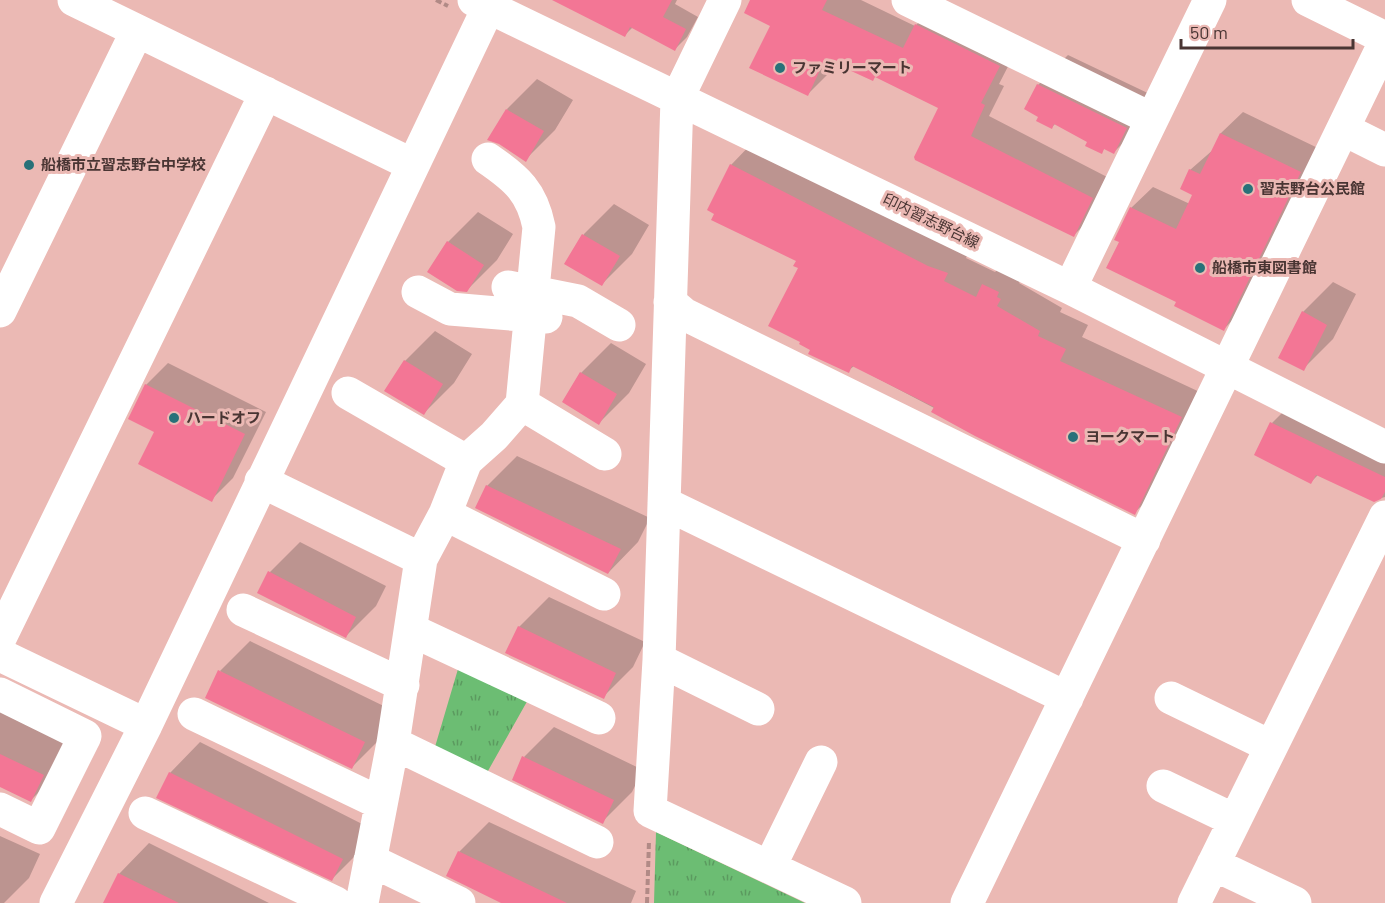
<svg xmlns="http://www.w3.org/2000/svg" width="1385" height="903" font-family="Barlow,'Noto Sans JP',sans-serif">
  <defs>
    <pattern id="park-tufts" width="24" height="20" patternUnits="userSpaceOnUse" patternTransform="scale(1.5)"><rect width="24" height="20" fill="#6cbd73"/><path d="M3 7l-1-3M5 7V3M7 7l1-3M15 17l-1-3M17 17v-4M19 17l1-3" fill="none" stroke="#5b9a5f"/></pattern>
  </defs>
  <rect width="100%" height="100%" fill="#ebb9b4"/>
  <path fill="url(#park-tufts)" d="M458 669 529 698 484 778 432 757Z
    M656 832 805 903H654Z"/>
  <path fill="#0003" d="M555 0H677L675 4 698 17 687 37 675 49 633 27 625 35Z
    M752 0H861L915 26 936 6 1018 47 999 84 1004 86 989 116 1111 179 1093 216 1073 236 940 107 876 76 834 61 828 74 808 94 772 25Z
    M1068 55 1156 97 1144 122 1114 152 1105 148 1101 152 1089 141 1056 123 1051 128 1038 85Z
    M537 79 573 100 555 130 525 160 507 109Z
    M1243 112 1322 150 1245 307 1224 329 1178 301 1121 241 1131 208 1153 187 1190 204 1194 195 1190 170 1214 149 1221 133Z
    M754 141 970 250 966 258 995 272 1006 261 1023 276 1019 283 1062 308 1060 312 1088 325 1082 337 1204 394 1158 490 1134 513 854 366 848 371 798 260 731 165Z
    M614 204 649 225 632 254 602 284 566 263 584 234Z
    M478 212 513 234 497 260 467 290 429 272 448 242Z
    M1333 282 1356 294 1333 339 1303 369V312Z
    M435 331 472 354 454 383 424 413 387 390 405 361Z
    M611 343 646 364 629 393 599 423 581 373Z
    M168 363 266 412 233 478 211 500 156 431 146 385Z
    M1297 398 1385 440V497L1374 500 1318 475 1311 482 1272 423Z
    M517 456 650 518 638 542 608 573 487 486Z
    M300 542 386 586 376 606 346 636 259 593 270 572Z
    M549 597 645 642 633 667 603 697 519 627Z
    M250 641 394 711 382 737 352 767 220 671Z
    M0 710 73 745 61 770 31 800 0 786Z
    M554 727 643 770 632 792 602 822 524 757Z
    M200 742 372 829 362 849 332 879 158 797 170 773Z
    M489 822 636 891 631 903H506L459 852Z
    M0 836 40 854 29 878 4 903H0Z
    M149 843 269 903H118L119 874Z"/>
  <path fill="#f37695" d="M552 0H672L663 17 686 29 675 51 630 27 625 37Z
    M750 0H827L822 10 903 48 915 24 1000 66 981 103 985 105 971 136 1093 198 1074 237 915 160 914 157 938 108 875 77 873 81 825 59 808 96 749 68 770 26 744 13Z
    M1037 84 1127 128 1114 154 1104 149 1102 154 1085 146 1087 142 1054 124 1052 129 1036 121 1038 117 1024 109Z
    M506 109 544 131 526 162 499 144 487 140Z
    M1220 133 1301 172 1224 331 1174 306 1176 302 1106 268 1119 242 1114 240 1130 207 1176 229 1192 195 1180 189 1189 169 1200 174Z
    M730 164 928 266 948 273 944 281 976 297 982 284 999 292 997 297 1001 299 997 306 1040 331 1038 336 1066 349 1060 361 1182 417 1135 515 975 436 931 412 934 407 852 366 849 373 808 354 810 350 799 344 800 342 768 326 798 268 793 266 796 261 711 220 714 214 707 210Z
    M582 234 620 256 602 286 564 264Z
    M447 241 484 265 467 292 457 291 427 272Z
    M1302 311 1327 325 1304 371 1278 358Z
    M404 360 443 384 424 415 384 391Z
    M580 372 617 394 599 425 562 402Z
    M145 384 245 434 212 502 138 464 154 432 128 419Z
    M1270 422 1385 477V492L1381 499 1374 502 1316 475 1311 484 1254 455Z
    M486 485 621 549 608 574 475 508Z
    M268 571 356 617 346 638 257 593Z
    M518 626 616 673 604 699 505 653Z
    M218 670 365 742 352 769 205 698Z
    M0 754 44 775 31 802 0 787Z
    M522 756 614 800 603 824 512 780Z
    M169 772 343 859 332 881 156 798Z
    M458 851 567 903H501L446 876Z
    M118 873 179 903H103Z"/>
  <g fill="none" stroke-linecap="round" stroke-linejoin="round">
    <path stroke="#b18a86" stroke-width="4" stroke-dasharray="6 3" stroke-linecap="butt" d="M436 0 448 6
      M647 903 649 841"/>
    <path stroke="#fff" stroke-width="33" d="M74 0 413 165
      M474 0 1070 288 1385 447
      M725 0 677 99 659 660 650 811 845 903
      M908 0 1152 119
      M1308 0 1385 38
      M1343 129 1385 150
      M508 287 578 301 619 325
      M1070 288 1210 0
      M418 292 450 309 546 317
      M670 302 684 314 1144 540
      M0 311 137 31
      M348 393 466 461
      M522 404 605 454
      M261 481 421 559
      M664 503 1067 698
      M445 514 604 594
      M243 610 403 685
      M411 630 599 718
      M0 638 266 93
      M0 655 146 725
      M659 660 758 709
      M0 694 85 736 39 828 0 809
      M1171 698 1270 746
      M194 714 380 803
      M393 743 597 842
      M1163 786 1234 820
      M145 813 336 903
      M370 860 459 903
      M1213 864 1295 903
      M770 866 821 762
      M56 903 146 725 492 0
      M362 903 393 743 421 559 445 514 466 461 494 436 522 404 539 227C532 192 517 179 488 159
      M967 903 1385 42
      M1194 903 1385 517"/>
  </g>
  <g fill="#287179" stroke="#ebb9b4" stroke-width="2">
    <circle cx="780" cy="68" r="6"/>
    <circle cx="29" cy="165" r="6"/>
    <circle cx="1248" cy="189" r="6"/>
    <circle cx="1200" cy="268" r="6"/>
    <circle cx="174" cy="418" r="6"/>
    <circle cx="1073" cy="437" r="6"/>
  </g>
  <g text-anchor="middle" stroke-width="6" stroke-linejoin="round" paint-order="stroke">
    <g font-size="15" font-weight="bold" fill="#493533" stroke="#ebb9b4" text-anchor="start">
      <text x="792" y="73">ファミリーマート</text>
      <text x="41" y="170">船橋市立習志野台中学校</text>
      <text x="1260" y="194">習志野台公民館</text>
      <text x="1212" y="273">船橋市東図書館</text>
      <text x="186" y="423">ハードオフ</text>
      <text x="1085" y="442">ヨークマート</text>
    </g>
    <g font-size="15" fill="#493533" stroke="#ebb9b4">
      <text transform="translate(931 221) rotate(26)" y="5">印内習志野台線</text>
    </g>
  </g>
  <path d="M1181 39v9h172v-9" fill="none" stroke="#493533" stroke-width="3"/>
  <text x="1190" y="39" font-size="18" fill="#493533" stroke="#ebb9b4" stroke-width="4.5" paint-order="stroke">50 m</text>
</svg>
